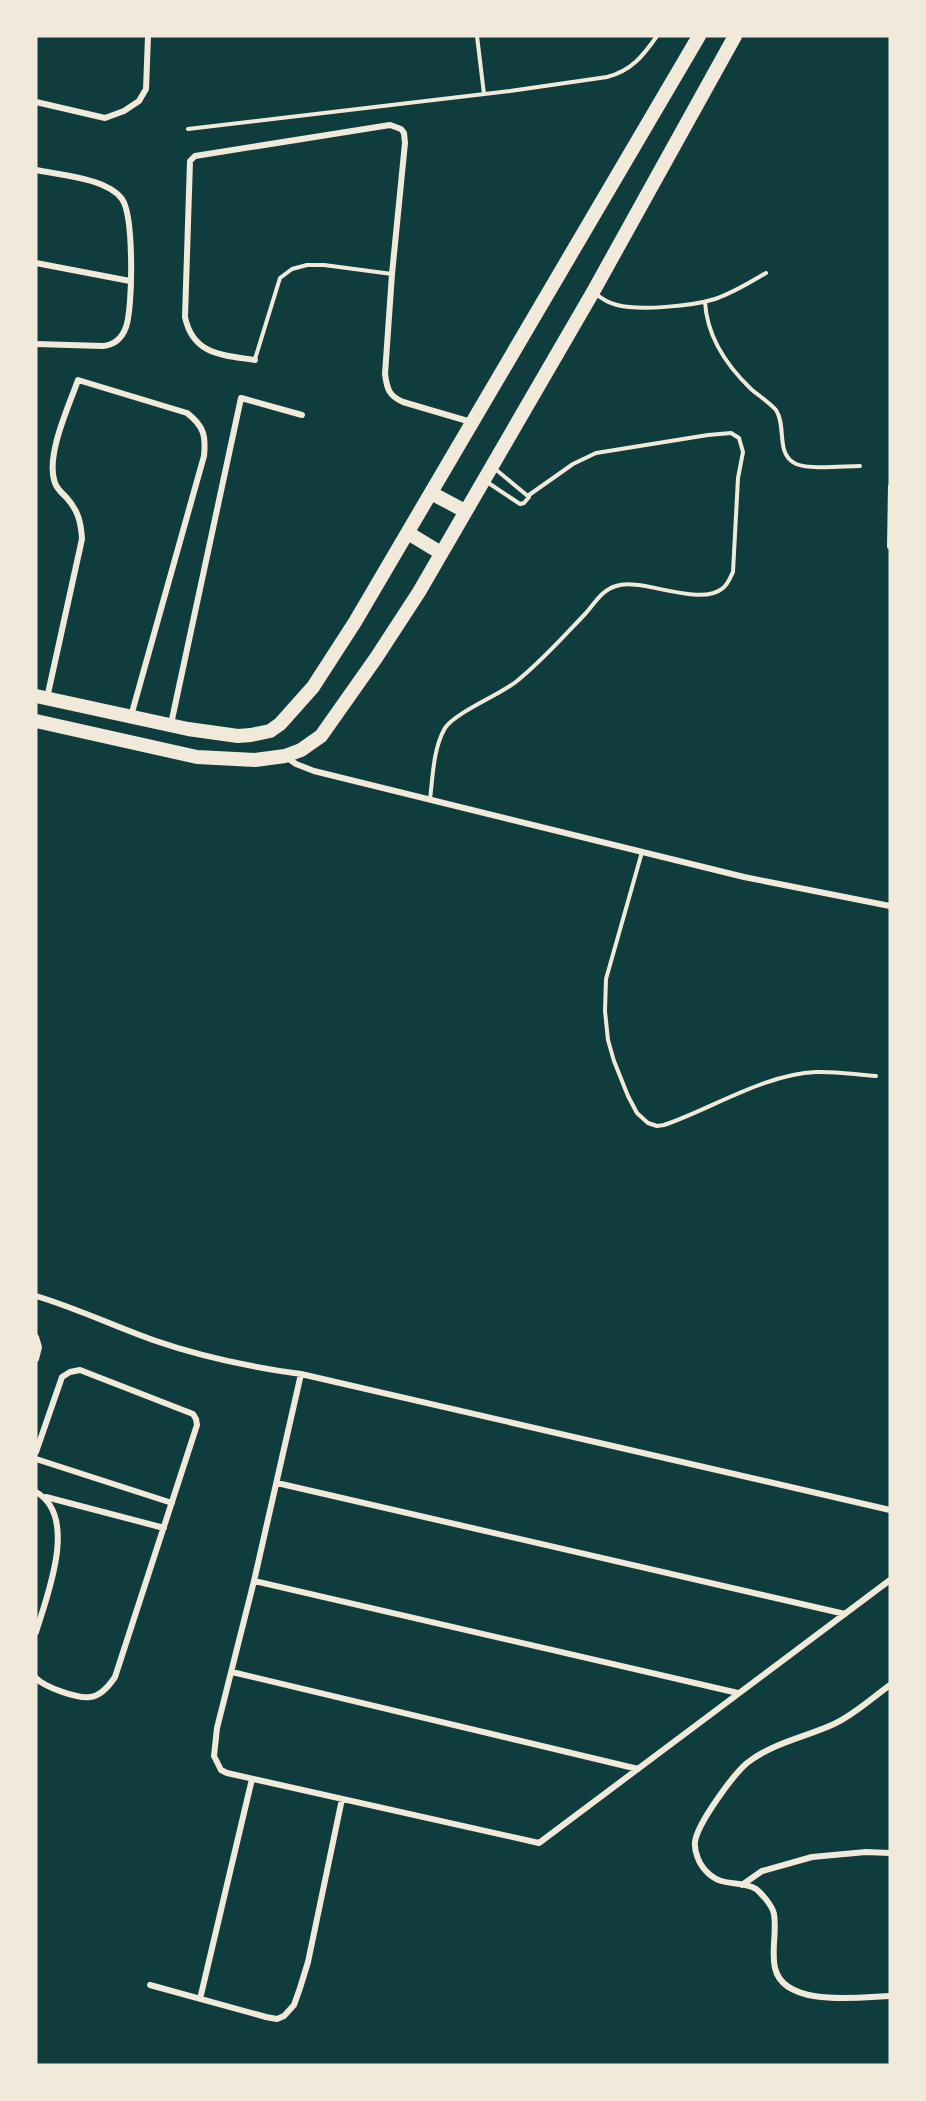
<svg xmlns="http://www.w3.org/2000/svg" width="926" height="2101" font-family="Jost,sans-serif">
  <rect width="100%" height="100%" fill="#0f3d3e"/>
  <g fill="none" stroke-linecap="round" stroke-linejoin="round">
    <path stroke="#f1e9da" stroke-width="4" d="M477 36 484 94
      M188 129 510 91 607 77C631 71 643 56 657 36
      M596 294C602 299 609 303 617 305 640 311 692 306 715 299 733 293 749 283 766 273
      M705 302C707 337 726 365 751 389 759 396 769 402 776 410 787 427 775 454 796 464 811 470 844 466 860 466
      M255 359 280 278 292 269 307 265H324L392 274
      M487 482 520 504 524 503 529 497 494 468
      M889 547 890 486
      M430 799C433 776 433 749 445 728 456 712 500 695 517 681 542 661 564 636 586 613 595 603 602 590 616 586 641 577 700 608 723 588 728 584 730 578 733 572L738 478 743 452 739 438 731 433 708 435 596 453 573 464 529 495
      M642 852 606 979 605 1011 608 1040 614 1061 628 1096 637 1113 648 1123 657 1126 664 1125C711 1109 765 1074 816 1072 836 1071 857 1075 876 1076"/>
    <path stroke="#f1e9da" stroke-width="6" d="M36 102 105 118 124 111 139 101 146 89 148 36
      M36 170C59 175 107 178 122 199 134 216 133 307 126 327 122 338 115 345 103 346L36 344
      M36 263 130 281
      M255 360C222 355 193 355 185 317L190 161 195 156 390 125 401 129 404 133 405 143 392 274 385 374C387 389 389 396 403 402L471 422
      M47 698 82 539C81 522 78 510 66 497 62 493 57 489 55 483 45 456 69 406 78 380L187 413C204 426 206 436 204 456L131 716
      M171 724 241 398 302 415
      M286 757 296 764 314 771 744 877 890 906
      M36 1296C76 1308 114 1326 153 1340 202 1357 249 1367 301 1374L890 1510
      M36 1337 39 1347 36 1359
      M301 1374 254 1581 217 1728 214 1756 221 1770 227 1773 539 1843 890 1580
      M36 1452 62 1377 70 1372 80 1370 193 1414 196 1419 197 1425 115 1677C109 1686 101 1696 90 1697 78 1699 44 1687 36 1678
      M36 1459 172 1503
      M277 1483 845 1614
      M36 1492C79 1516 47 1596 36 1632
      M46 1497 164 1528
      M254 1581 738 1693
      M232 1672 638 1769
      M890 1685C872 1698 854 1715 834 1724 806 1737 772 1743 747 1763 733 1775 697 1824 695 1842 694 1851 699 1864 706 1871 722 1889 741 1879 756 1889 759 1891 763 1896 765 1898 769 1903 773 1908 774 1914 777 1932 771 1950 775 1968 784 2008 860 1997 890 1996
      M742 1885 762 1871 812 1857 866 1852 890 1853
      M150 1985 266 2017 277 2019 284 2016 294 2005 300 1988 308 1962 342 1799
      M200 1999 252 1779"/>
    <path stroke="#f1e9da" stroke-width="14" d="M431 493 465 511
      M408 533 441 553
      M36 696 188 729 238 736 251 735 270 731 280 724 313 687 355 622 699 36
      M36 721 197 757 255 760 285 756 301 750 321 736 376 658 419 592 593 292 735 36"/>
  </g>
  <rect width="926" height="2101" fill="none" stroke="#f1e9da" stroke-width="75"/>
</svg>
